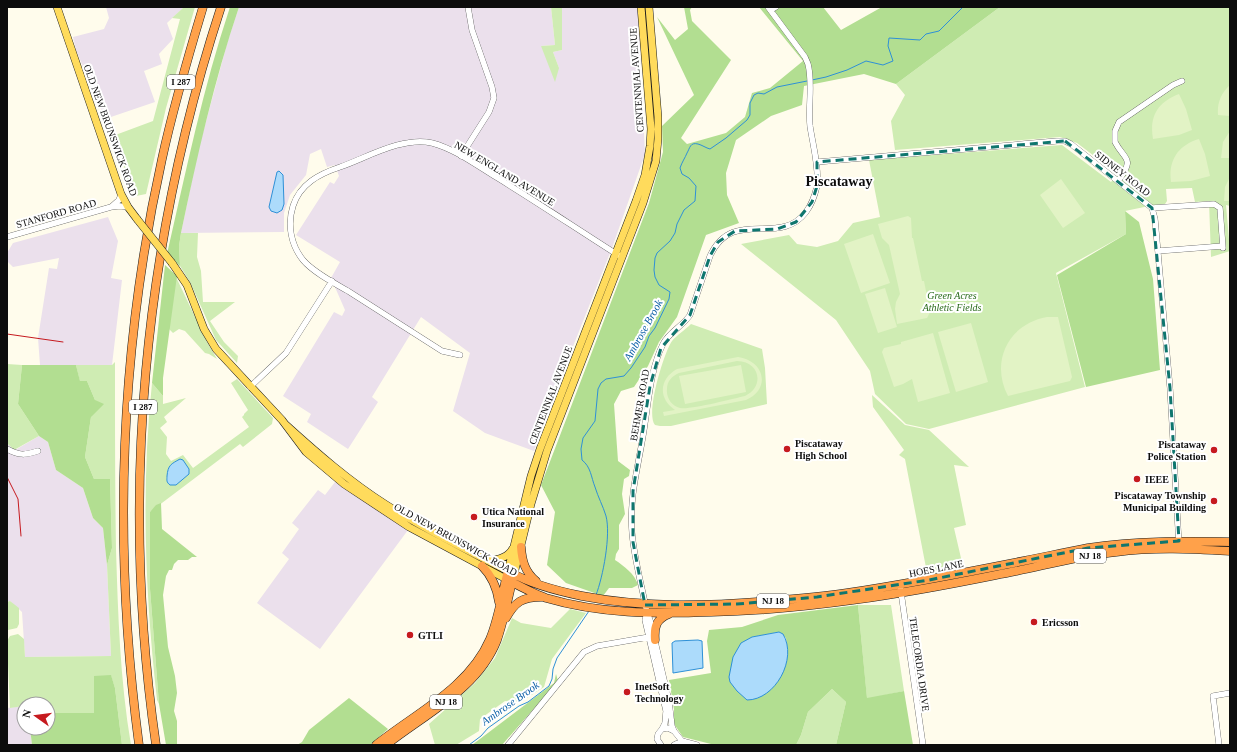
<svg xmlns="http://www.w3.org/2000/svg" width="1237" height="752" font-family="Georgia,serif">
  <rect width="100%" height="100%" fill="#fffcec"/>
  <path fill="#ebe0ec" d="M106 7H184L167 23 173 39 159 54 162 64 144 71 155 102 105 119 76 50 73 37 104 29 109 18Z
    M239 7H551L555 45 541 46 559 68 553 52 562 50V7H638L645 154 612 248 553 397 534 451 485 433 453 411 470 353 421 317 372 397 378 402 348 449 307 422 311 414 283 396 334 312 342 316 345 310 331 278 340 262 296 235 330 182 334 184 339 176 335 165 327 167 321 149 310 154 306 175 290 195 284 213V232L181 233 198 151 228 40Z
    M108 217 118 241 111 278 122 280 112 365H40L38 338 49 268 57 269 59 258 13 267 7 261V253L13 243Z
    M39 436 48 442 56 470 83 488 93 518 103 528 107 565 111 656 25 657 22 612 10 601 7 602V443L15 450Z
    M335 482 408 530 320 649 257 603 289 559 282 553 299 529 292 523 318 490 325 495Z
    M24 706V728H30L32 745H7V708Z"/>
  <path fill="#cfecb3" d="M184 7H195L166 108 146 194 131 197 121 154 110 137 153 121 180 19 172 18Z
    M551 7H562V50L553 52 559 68 555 82 541 46 555 45Z
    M1000 7H1230V206L1226 205 1230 251 1211 257 1209 201 1195 202 1192 188 1166 189 1167 201 1165 204 1154 205 1125 211 1126 234 1056 273 1085 387 929 429 906 424 875 394 870 371 836 320 741 244 789 235 797 244 817 247 838 241 853 223 880 217 869 160 1062 145 1111 182 1118 174 1077 143 1060 137 895 150 891 121 905 95 896 84Z
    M181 233H198L197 257 201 271 203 302H235L210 321 224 342 238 356 237 363 216 340 190 282 180 266 179 246Z
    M176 277 207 342 217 359 209 354 205 353 185 331 179 329 173 333 169 329Z
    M691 324 762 349 765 368 767 404 671 426H660L655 425C645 414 664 352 672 341 677 335 685 330 691 324Z
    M115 362C115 424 115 487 116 549 118 614 120 680 131 745H122L115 688 111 676H94V713H48V704H24V706L10 708 7 641 10 636 18 634 24 639 25 657 111 656 107 565 112 548 110 479H94L85 457 91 417 95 400 87 381 80 382 76 365H112Z
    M7 364 22 365 18 404 39 436 14 450 7 443Z
    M237 379 273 418 272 424 243 447 240 444 150 512V589L159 704 157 700C145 593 141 489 152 383L163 396V404L186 398 164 417 167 422 160 428 167 437 166 454 171 461 183 455 193 468 249 427 242 417 244 415V414L248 410 231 383Z
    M872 395 905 425 929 430 969 467 954 465 966 525 954 528 964 571 928 578 905 459 899 455 904 450 873 407Z
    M10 601 19 608V624L17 628 8 630 7 602Z
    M858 605H891L904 691 867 699Z
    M570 609 586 613 552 659 544 687 519 703 505 701 480 719 479 731 456 745H435L429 724 475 683 495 658 512 618 521 623 551 628Z
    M832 689 846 702 836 745H796L801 735 808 712Z"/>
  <path fill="#b2de91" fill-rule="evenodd" d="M230 7H239C214 81 197 157 181 233L179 246 180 266 167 254C186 171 203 88 230 7Z
    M684 7H692L690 10 692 21 731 60 681 138 687 144 726 133 745 117 752 93 770 88 803 61 759 7H823L841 30 882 7H1000L896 84 864 74 804 86 802 105 771 116 736 140 726 173 727 195 739 223 706 235 677 317 659 342 648 366 634 387 621 391 614 404 618 461 630 470 629 476 624 479 622 494 625 514 619 525V549L616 554 615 560C624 566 635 574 638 585L632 588H609L603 596 566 583 547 565 555 512 541 485 649 203 663 152 662 126 694 95 657 17 675 40 688 29Z
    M1125 211 1139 222 1153 279 1160 370 1086 387 1057 275 1126 234Z
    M165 265 177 276 163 378V396L152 383Z
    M22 365H76L80 381H87L95 400 104 404 91 417 85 457 94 479H110L112 548 107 565 103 528 93 518 83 488 56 470 48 442 39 436 18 404Z
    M161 503 162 529 197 557H192L188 560H178L174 564 172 570H169L166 576 163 595 168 647 175 676 177 693 174 711 177 721V745H166L159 704 150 589V512L156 505Z
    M858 605 867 698 904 691 913 745H836L846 702 832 689 808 712 801 735 796 745H715L683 737 674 724V709L669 680 711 673 707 641 709 630 742 627 778 615ZM779 632 786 638 788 657 752 637Z
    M556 674 558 681 502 745H472L554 683Z
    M111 675 115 688 122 745H32L30 728H48V713H94V676Z
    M349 698 388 729 370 745H297L302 742 309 730Z"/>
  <path fill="#e2f3c5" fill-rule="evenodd" d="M1230 85V116L1218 115C1217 103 1221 93 1230 85Z
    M1179 94 1186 109 1192 130 1179 135 1153 139C1149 116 1158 102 1179 94Z
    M1230 131V158H1221L1223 142Z
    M1199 139 1205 154 1210 176 1191 181 1171 182C1168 161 1178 145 1199 139Z
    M1230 177V201H1224L1225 187Z
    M1061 179 1085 213 1063 228 1040 195Z
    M908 216 911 218 912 238H913L922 281H924L930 312 927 318 897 324 895 309 896 302 900 294 889 245 882 238 878 224Z
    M873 234 890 283 861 293 844 244Z
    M885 288 897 327 878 333 865 294Z
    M1047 317H1058L1072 377 1070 381 1008 396C990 362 1008 324 1047 317Z
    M971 323 988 382 956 392 938 332Z
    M933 333 950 393 918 402 912 379 903 384 894 387 882 352 884 348 901 344V342Z
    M738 357C765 361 771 389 746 400L664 416 663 412 675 410C658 399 659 379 677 369ZM737 361C760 361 765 387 745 396 732 399 690 410 680 408 672 406 666 398 667 389 667 381 672 376 679 373Z
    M741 365 746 392 685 404 679 376Z"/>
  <path fill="#acdbfb" stroke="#2e90d7" d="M279 171 283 175 284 204 282 210 277 213 271 211 269 207 277 172Z
    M180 459 183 460 189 469V474L176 485H170C166 482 167 480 167 476 168 465 171 464 180 459Z
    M779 632 783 634C798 659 775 700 747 700L737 691 730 682 729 677 733 657 741 643 752 637Z
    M698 640 702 641 703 668 673 673 672 643 675 641Z"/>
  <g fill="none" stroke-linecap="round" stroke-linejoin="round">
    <path stroke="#2e90d7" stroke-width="1" d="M812 80 826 77 847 70 866 61 883 65 893 61 888 46 889 38 920 40 926 34 939 31 963 7
      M596 595C603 577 611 535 606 516 603 506 598 497 595 487 591 477 591 467 582 460L581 449 583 438 595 421 598 389 601 383 606 379 624 376 631 368 645 347 649 336 655 328 669 299 670 292 659 285 655 277 654 270 655 258 657 253 670 241 675 233 677 224 684 210 695 201 696 186 689 178 682 174 680 168C682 162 685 158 687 153 690 148 690 142 698 144 702 145 706 148 710 149L726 138 747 120 750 115V103L754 95 758 93 764 94 777 87 807 81
      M469 745 481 736 488 728 519 706 528 702 549 686 552 679 553 669 557 658 589 611"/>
    <g stroke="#3f3f3f" stroke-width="6">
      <path id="minor" d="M771 10 776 7
        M461 156 489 112 494 98 492 87 472 30 468 7
        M817 162 1057 141H1065L1071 144 1152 208 1155 219 1170 388 1179 545
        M1119 180C1135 157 1125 161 1115 142V131L1119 122 1173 85 1182 81
        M111 207 119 200 121 194
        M1152 208 1214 204 1220 208 1223 248
        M7 237 111 207 120 206 128 207
        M1158 251 1223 246
        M460 355 442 351C411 331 379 311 348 291 334 283 313 272 303 260 291 245 287 225 293 206 300 184 319 174 340 167 366 158 403 136 432 143 455 149 476 165 496 177 537 202 577 229 618 255
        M250 387 286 353 332 281
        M7 449C20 456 25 455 38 451
        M900 585 923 745
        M647 613 645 620 666 711 665 723 662 729
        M674 731 672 726 669 701 650 620 647 613C642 586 634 559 632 532 629 493 640 461 645 423 649 397 651 368 663 344 669 332 683 326 690 315L710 256C733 206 779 248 806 212 812 204 815 195 817 186 819 166 813 146 810 126 808 106 813 83 808 64L805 57 768 7
        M508 745 584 652 597 646 649 637
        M661 745 657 739 658 734 662 729 668 728 674 731 682 741 697 745
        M674 745 678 743H687
        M1219 745 1213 696 1230 693"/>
    </g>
    <g stroke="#1d1d1d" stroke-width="8">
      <path id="major" d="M57 7 121 194 128 207 137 219
        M172 263 187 285 204 329 216 349 282 420 306 452 344 484 409 527 506 579
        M285 424C317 453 349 481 385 504 424 529 467 550 508 571L531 476 540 449 636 201 645 175 650 146 651 129 641 7
        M488 560C498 560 508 558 513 548
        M514 574 531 504 547 451 643 203 656 161 658 139V117L649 7"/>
    </g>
    <g stroke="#1d1d1d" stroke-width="9">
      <path id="highway" d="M521 547C522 561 525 572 536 581
        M482 566C492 576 497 588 499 602
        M506 579C519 586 532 593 546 598 600 614 655 614 711 612 807 610 902 594 996 575 1036 568 1076 556 1116 552 1154 547 1192 549 1230 551
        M506 618C515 602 522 597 541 597
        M655 640C654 627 656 619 669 614
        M139 745C113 548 119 353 162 159 173 108 188 57 203 7
        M156 745C120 496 143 246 221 7
        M376 745C416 713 469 688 490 639 499 618 502 593 508 571 530 584 557 591 582 596 644 608 707 606 769 601 795 599 821 597 847 593 928 581 1008 564 1088 548 1137 541 1181 541 1230 542
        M386 745C425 714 478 689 497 640 504 620 508 598 513 578"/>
    </g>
    <use href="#minor" stroke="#fff" stroke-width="5.5"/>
    <use href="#major" stroke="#ffdb5c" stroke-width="7"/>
    <use href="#highway" stroke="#ffa14a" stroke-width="8"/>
    <path stroke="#c61a1f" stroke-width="1" d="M7 334 63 342
      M7 477 18 499 21 536"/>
    <g stroke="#1d1d1d" stroke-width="8" stroke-linecap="butt">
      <path id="major-bridge" d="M137 219 172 263"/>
    </g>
    <use href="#major-bridge" stroke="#ffdb5c" stroke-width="7"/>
  </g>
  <path fill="none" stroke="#0f766e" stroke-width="3" stroke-dasharray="8 5" stroke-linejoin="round" d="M1065 141 1152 208 1170 388 1179 541 1088 548 929 580 817 597 737 604 645 605 633 542V491L650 386 661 348 690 315 710 256 718 242 735 231 777 229 796 222 812 202 817 186V162Z"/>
  <g fill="#c61a1f" stroke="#fff" stroke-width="1.5">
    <circle cx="787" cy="449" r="4"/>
    <circle cx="1214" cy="450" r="4"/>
    <circle cx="1137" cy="479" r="4"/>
    <circle cx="1214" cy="501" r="4"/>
    <circle cx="474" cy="517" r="4"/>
    <circle cx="1034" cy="622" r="4"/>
    <circle cx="410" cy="635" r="4"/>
    <circle cx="627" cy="692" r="4"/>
  </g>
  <g text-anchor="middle" stroke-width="4" stroke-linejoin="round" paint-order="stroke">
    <g fill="#fff" stroke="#555" stroke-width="1">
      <rect x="167" y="75" width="28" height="14" rx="3"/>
      <rect x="129" y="400" width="28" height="14" rx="3"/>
      <rect x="1074" y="549" width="32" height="14" rx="3"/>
      <rect x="757" y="594" width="32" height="14" rx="3"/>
      <rect x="430" y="695" width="32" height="14" rx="3"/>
    </g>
    <g font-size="9" font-weight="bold" fill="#0c0c0c">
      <text x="181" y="85">I 287</text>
      <text x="143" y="410">I 287</text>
      <text x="1090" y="559">NJ 18</text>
      <text x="773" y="604">NJ 18</text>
      <text x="446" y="705">NJ 18</text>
    </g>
    <g font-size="10" fill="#0c0c0c" stroke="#fff">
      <text transform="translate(636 80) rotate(-94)" y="4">CENTENNIAL AVENUE</text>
      <text transform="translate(111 130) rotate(70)" y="4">OLD NEW BRUNSWICK ROAD</text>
      <text transform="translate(505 173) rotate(31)" y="4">NEW ENGLAND AVENUE</text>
      <text transform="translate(1123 173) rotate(38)" y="4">SIDNEY ROAD</text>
      <text transform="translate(56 213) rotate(-16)" y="4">STANFORD ROAD</text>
      <text transform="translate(550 395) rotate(-69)" y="4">CENTENNIAL AVENUE</text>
      <text transform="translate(639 405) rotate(-80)" y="4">BEHMER ROAD</text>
      <text transform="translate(456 539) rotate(29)" y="4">OLD NEW BRUNSWICK ROAD</text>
      <text transform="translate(936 568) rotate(-11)" y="4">HOES LANE</text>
      <text transform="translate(920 664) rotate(82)" y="4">TELECORDIA DRIVE</text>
    </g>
    <g font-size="10" font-style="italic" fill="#276918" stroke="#fff">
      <text x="952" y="299">Green Acres<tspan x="952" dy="12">Athletic Fields</tspan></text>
    </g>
    <g font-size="10" font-weight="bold" fill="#0c0c0c" stroke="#fff" text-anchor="start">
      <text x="795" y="447">Piscataway<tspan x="795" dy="12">High School</tspan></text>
      <text x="1206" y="448" text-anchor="end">Piscataway<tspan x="1206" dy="12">Police Station</tspan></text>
      <text x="1145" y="483">IEEE</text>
      <text x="1206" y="499" text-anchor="end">Piscataway Township<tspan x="1206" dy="12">Municipal Building</tspan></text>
      <text x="482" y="515">Utica National<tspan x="482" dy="12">Insurance</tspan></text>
      <text x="1042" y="626">Ericsson</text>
      <text x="418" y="639">GTLI</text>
      <text x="635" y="690">InetSoft<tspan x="635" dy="12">Technology</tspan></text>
    </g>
    <g font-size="11" font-style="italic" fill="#0d60a7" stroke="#fff">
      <text transform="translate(643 330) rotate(-61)" y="4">Ambrose Brook</text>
      <text transform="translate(510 703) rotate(-35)" y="4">Ambrose Brook</text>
    </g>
    <g font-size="14" font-weight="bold" fill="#0c0c0c" stroke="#fff">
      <text x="839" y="186">Piscataway</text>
    </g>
  </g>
  <rect width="1237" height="752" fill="none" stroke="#0c0c0c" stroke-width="16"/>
  <g transform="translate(36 716) rotate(284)"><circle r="19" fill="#ffffff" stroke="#9e9e9e"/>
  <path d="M0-3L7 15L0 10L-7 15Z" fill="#c61a1f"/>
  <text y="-6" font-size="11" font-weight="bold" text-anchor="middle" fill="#0c0c0c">N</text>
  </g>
</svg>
